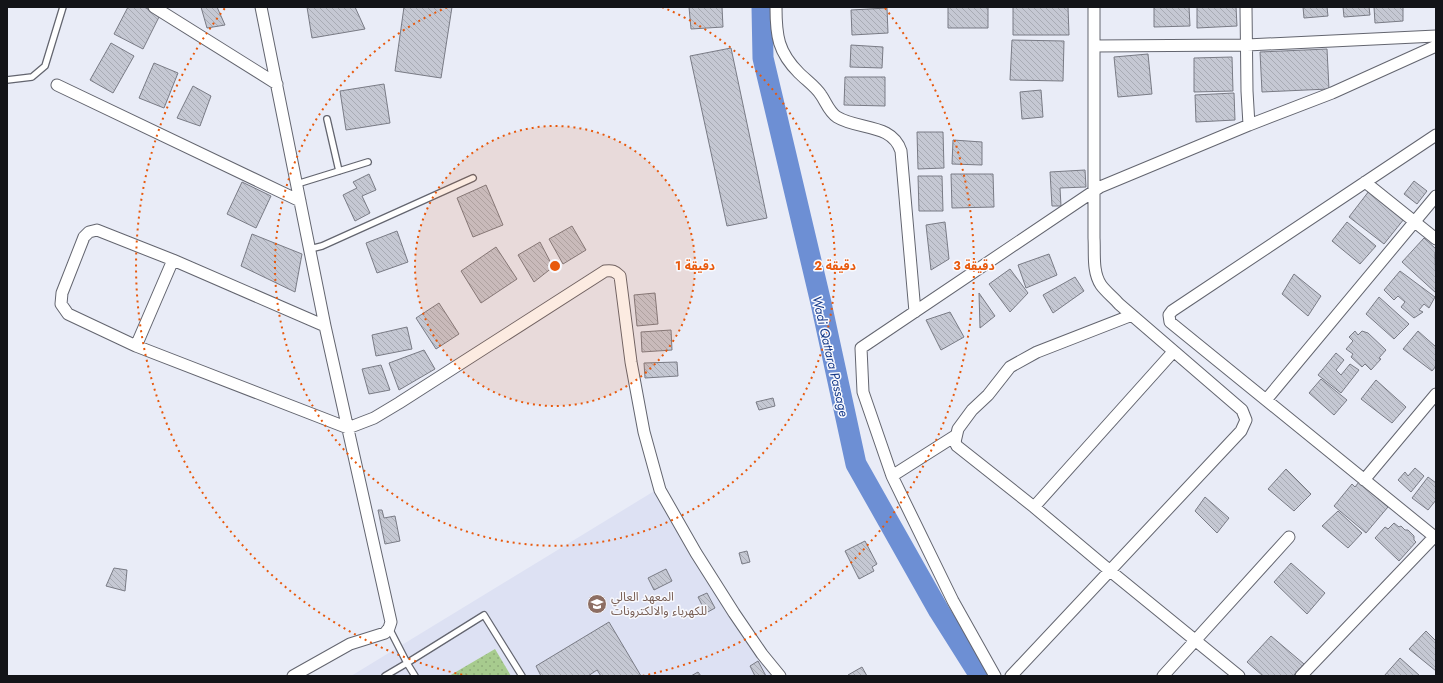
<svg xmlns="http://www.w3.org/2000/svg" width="1443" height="683" font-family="Jost,'Noto Sans Arabic',sans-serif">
  <defs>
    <pattern id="park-dots" width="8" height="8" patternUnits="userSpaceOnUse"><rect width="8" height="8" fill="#a7cb8e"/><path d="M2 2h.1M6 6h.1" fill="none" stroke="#8fad7a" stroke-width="1.8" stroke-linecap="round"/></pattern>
    <pattern id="building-back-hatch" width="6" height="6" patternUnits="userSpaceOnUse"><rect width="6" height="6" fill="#c5c8d3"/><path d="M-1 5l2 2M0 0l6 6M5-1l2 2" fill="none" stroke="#a8abb4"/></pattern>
  </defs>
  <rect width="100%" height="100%" fill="#e9ecf7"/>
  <path fill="#dde1f3" d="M656 490 696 565 781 676H351Z"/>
  <path fill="url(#park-dots)" d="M495 649 511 676H449Z"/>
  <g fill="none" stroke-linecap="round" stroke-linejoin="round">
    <path stroke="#6d8fd4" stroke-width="21" d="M762 7 763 58 821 303 856 464 939 611 980 676"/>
  </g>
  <path fill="url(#building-back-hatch)" stroke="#797b85" d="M128 7H144L160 15 143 49 114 34Z
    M201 7H217L225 25 207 28Z
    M307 7H355L365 29 312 38Z
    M404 7H452L441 78 395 71Z
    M689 7H722L723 27 691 29Z
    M948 7H988V28H948Z
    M1013 7H1068L1069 35H1013Z
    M1154 7H1189L1190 26 1154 27Z
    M1197 7H1236L1237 26 1197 28Z
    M1303 7H1327L1328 16 1304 18Z
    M1343 7H1369L1370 15 1344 17Z
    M1374 7H1403V21L1375 23Z
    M887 8 888 33 852 35 851 10Z
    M1012 40 1064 41 1063 81 1010 80Z
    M111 43 134 56 113 93 90 80Z
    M851 45 883 47 882 68 850 67Z
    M731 48 767 218 727 226 690 56Z
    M1327 49 1329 89 1262 92 1260 52Z
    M1148 54 1152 94 1118 97 1114 57Z
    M1232 57 1233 91 1194 92V58Z
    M154 63 178 73 164 108 139 98Z
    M845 77H885V106L844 105Z
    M384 84 390 123 346 130 340 91Z
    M193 86 211 96 200 126 177 118Z
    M1041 90 1043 117 1022 119 1020 92Z
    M1234 93 1235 120 1196 122 1195 95Z
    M917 132H943L944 168 918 169Z
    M953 140 982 142V165L952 164Z
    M1085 170 1086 187 1060 188 1061 206H1052L1050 172Z
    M369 174 376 190 362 196 370 213 355 221 343 195 357 188 353 182Z
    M951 174H993L994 207 952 208Z
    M918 176H942L943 211H919Z
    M1414 181 1427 191 1417 204 1404 194Z
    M242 182 271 196 256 228 227 214Z
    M486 185 503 225 473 237 457 198Z
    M1369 191 1404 219 1384 244 1349 217Z
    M945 222 949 259 931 270 926 225Z
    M1347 222 1376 246 1360 264 1332 241Z
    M572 226 586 250 563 264 549 239Z
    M397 231 408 262 377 273 366 243Z
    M252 234 302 254 295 292 241 266Z
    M1424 238 1436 249 1435 254 1436 293 1402 262Z
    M540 242 553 267 534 282 518 255Z
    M496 247 517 279 481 303 461 271Z
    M1049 254 1057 275 1026 288 1018 265Z
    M1010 269 1028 293 1010 312 989 284Z
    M1400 271 1435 297 1429 308 1424 304 1419 310 1423 312 1414 318 1401 307 1405 302 1398 296 1394 300 1384 290Z
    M1294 274 1321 296 1308 316 1282 294Z
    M1075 277 1084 291 1053 313 1043 295Z
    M655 293 658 324 637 326 634 295Z
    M979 293 995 316 980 328Z
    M1379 297 1409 324 1394 339 1366 314Z
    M439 303 459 334 436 349 416 318Z
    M950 312 964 337 941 350 926 320Z
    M407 327 412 349 376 356 372 335Z
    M671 330 672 350 642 352 641 332Z
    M1355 331 1358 335 1362 331 1368 333 1386 350 1379 358 1381 359 1371 370 1365 364 1362 367 1351 357 1353 354 1346 349 1353 341 1349 337Z
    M1418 331 1436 347V366L1432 371 1403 349Z
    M424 350 435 369 399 390 389 363Z
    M1336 353 1344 360 1336 370 1341 375 1350 364 1359 370 1341 393 1318 375Z
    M677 362 678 376 645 378 644 363Z
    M381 365 390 390 369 394 362 369Z
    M1321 379 1347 400 1334 415 1309 393Z
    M1376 380 1406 407 1392 423 1361 399Z
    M773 398 775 406 759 410 756 402Z
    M1415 468 1424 476 1411 492 1398 480 1405 472 1408 476Z
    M1286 469 1311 494 1294 511 1268 489Z
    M1428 477 1436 483V500L1428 510 1412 498Z
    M1359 482 1388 507 1366 533 1334 506 1352 484 1355 487Z
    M1205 497 1229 518 1217 533 1195 511Z
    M378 510H382L384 518 395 516 400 541 385 544Z
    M1338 511 1362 533 1348 548 1322 526Z
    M1394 523 1399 527 1401 526 1405 530H1408L1414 536V540L1416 542 1399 561 1375 538 1385 527 1388 529Z
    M865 541 877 564 872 567 874 571 859 579 845 551Z
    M747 551 750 562 742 564 739 553Z
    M1291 563 1325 593 1307 614 1274 582Z
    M114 568 127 570 125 591 106 586Z
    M666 569 672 581 654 590 648 578Z
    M707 593 715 608 706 613 698 597Z
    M609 622 641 676H601L597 670 588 676H541L536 666Z
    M1426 631 1436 641V671L1409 649Z
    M1271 636 1304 664 1293 676H1263L1247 662Z
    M1400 658 1420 676H1384Z
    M758 661 766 676H755L750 666Z
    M862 667 867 676H848V675Z
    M698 672 701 676H691Z"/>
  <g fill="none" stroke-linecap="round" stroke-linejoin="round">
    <g stroke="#63656f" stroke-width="8">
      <path id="service" d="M7 80 32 77 45 66 63 7
        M327 119 339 171
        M297 184 368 162
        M310 249 322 246 473 178
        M389 628 407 663 484 615 522 676
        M385 676 407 663 415 676"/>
    </g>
    <g stroke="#63656f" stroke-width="13">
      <path id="minor" d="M154 7 277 84
        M261 7 325 326 391 622 389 628 385 633 350 644 293 676
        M776 7C776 36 778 52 799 73 806 80 816 87 821 95 826 102 829 112 837 117 858 130 892 123 901 151L915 312
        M1246 7 1247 91 1249 125
        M1094 46 1247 45 1436 36
        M57 85 300 201
        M1436 135 1172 311 1169 315 1170 322 1436 538
        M1365 182 1436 239
        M1132 315 1037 352 1010 367 988 395 972 410 958 429 955 442 957 446 1034 507 1109 570 1239 676
        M325 326 173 260 97 230 89 232 84 237 62 293 61 304 68 314 136 346 348 428 374 418 399 403 605 271C612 270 615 271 620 276L631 362 644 432 660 490 696 553 734 613 762 654 780 676
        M136 346 173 260
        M1266 400 1436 196
        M892 476 955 436
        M1364 480 1436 394
        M1034 507 1173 352
        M995 676 953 601 892 476 863 392 861 348 1100 187 1249 125 1332 93 1436 46
        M1011 676 1241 431 1246 420 1242 410 1119 304C1114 298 1106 292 1101 285 1092 272 1095 252 1094 238V7
        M1163 676 1289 537
        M1301 676 1434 537"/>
    </g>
    <use href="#service" stroke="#fff" stroke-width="5.5"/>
    <use href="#minor" stroke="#fff" stroke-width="11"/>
  </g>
  <circle cx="555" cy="266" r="140" fill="#e8590c" fill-opacity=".12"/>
  <g fill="none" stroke="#e8590c" stroke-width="2" stroke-dasharray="2 4">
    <circle cx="555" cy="266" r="140"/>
    <path d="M662 7A280 280 0 1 1 448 7"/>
    <path d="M468 676A419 419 0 0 1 225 8M885 8A419 419 0 0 1 642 676"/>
  </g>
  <defs>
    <g id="university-disc" transform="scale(1)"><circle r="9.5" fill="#8d6e63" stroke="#f8f9fe"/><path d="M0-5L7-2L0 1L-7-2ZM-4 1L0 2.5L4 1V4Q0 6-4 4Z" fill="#fff"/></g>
  </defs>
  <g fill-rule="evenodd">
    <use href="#university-disc" x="597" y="604"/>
  </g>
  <g text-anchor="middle" stroke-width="3" stroke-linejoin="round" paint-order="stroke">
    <g font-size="12" fill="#785e54" stroke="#f8f9fe" text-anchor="start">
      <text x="611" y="601">المعهد العالي<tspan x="611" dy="14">للكهرباء والالكترونات</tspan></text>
    </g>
    <g font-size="13" font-style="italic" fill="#163a89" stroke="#f8f9fe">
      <text transform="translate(831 356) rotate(77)" y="5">Wadi Qattara Passage</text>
    </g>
  </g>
  <circle cx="555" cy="266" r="6" fill="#e8590c" stroke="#f8f9fe" stroke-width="2"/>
  <g font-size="12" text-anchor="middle" font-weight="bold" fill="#e8590c" stroke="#f8f9fe" stroke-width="3" stroke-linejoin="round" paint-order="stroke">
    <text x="695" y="270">1 دقيقة</text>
    <text x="835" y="270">2 دقيقة</text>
    <text x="974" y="270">3 دقيقة</text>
  </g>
  <rect width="1443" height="683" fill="none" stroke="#131418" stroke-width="16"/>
</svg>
